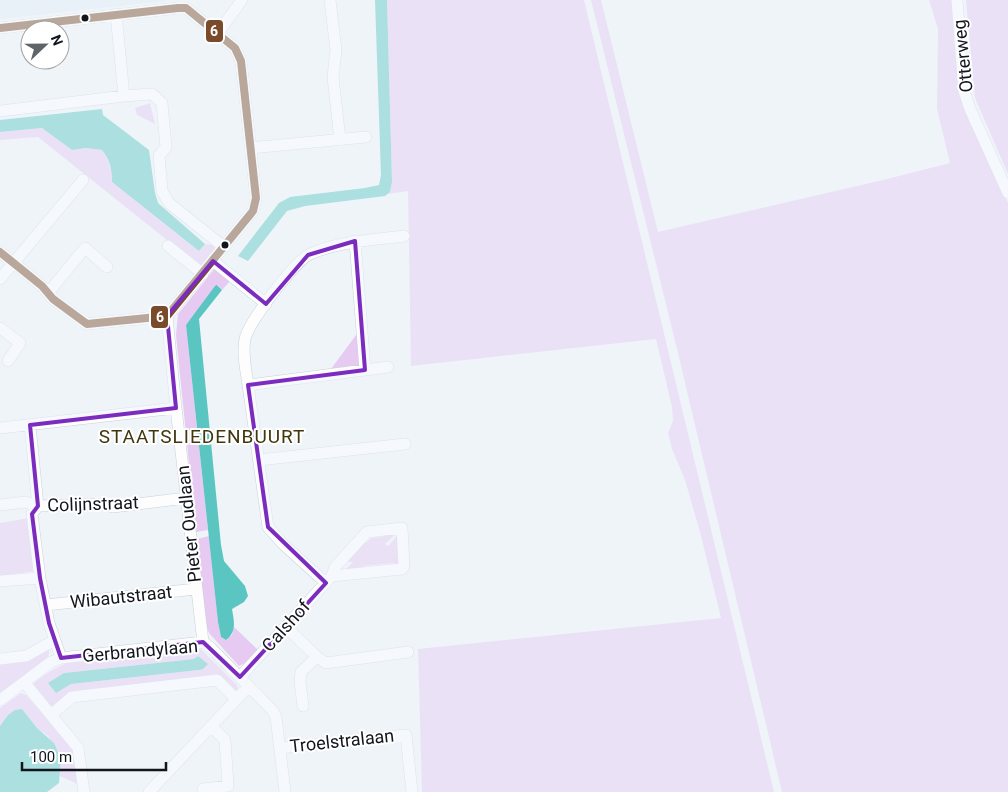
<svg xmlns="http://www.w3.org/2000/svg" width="1008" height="792" font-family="Roboto,sans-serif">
  <rect width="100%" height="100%" fill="#eff4f9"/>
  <path fill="#e1ebf7" d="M0 0H165V1L0 19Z"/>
  <path fill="#e6caf2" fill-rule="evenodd" d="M387 0H584L774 792H422L418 649 721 618 700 532 685 480 672 449 668 433 673 421 672 407 656 339 411 366 408 191 388 194 390 192 392 182Z
    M591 0H601L658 232 883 180 950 163 937 109 938 29 929 0H952L975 128 1008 203V792H782L677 349Z
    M966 0H1008V174L975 98Z
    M150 103 155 124 137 115 135 108Z
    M42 128 72 150 86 148 102 150C109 160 112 170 112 182L199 251 205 244 214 245 215 249 202 268 38 137 0 140V132Z
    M216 267 231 280 222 290 218 285 186 325 208 530 196 532 176 335 178 314Z
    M359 331 361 365 331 369Z
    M29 518 35 571 0 576V523Z
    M389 532H398L385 544 388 546 398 535 400 563 395 566 394 563 364 566 362 569 344 571 353 562H347L344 566 362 543H366L371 538 382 537Z
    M209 536 218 622 221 637 226 640 232 635 234 627 258 650 245 663 239 666 209 633 206 625 197 539Z
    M49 649C53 665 13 686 0 694V665L23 661Z
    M201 649 237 685 238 689 234 693 216 675 77 691 51 710 34 686V683C45 673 58 667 71 661ZM198 656 199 670 71 684 56 692 64 673 194 659Z
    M21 693 26 695 73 748 80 785 60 776 61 759 48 736 37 728 22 709 8 715 0 726V708Z"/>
  <path fill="#5bc5c2" d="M375 0H387L392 182 390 192 385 196 305 206 287 211 248 261 238 256 279 203 290 197 365 188 379 185 381 175Z
    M102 109 103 115 149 150 155 193 158 203 205 244 199 251 112 182C112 169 110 160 102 150L86 148 72 150 42 128 0 132V120Z
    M217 285 222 290 199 319 221 545 224 561 245 586 248 596 244 602 232 609C234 621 237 632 226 640L221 637 218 622 186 325 215 286Z
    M198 656 208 664 203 669 199 670 71 684 56 693 48 683 64 673 194 659Z
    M22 709 37 728 54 743 61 759 59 783 47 792H0V726L8 715 15 710Z"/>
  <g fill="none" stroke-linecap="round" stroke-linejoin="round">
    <g stroke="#cbd0d6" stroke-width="12">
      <path id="minor" d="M330 0 336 50 333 77 340 140
        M957 0 964 91 970 109 1008 193
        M116 14 124 96
        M0 28 178 8H186L235 48 241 61 256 198 253 211 167 316 87 324 53 299 42 286 0 252
        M217 34 242 0
        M0 111 124 96 152 94 162 103 166 147 159 156 162 191 169 203 224 247
        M250 148 366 137
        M355 241 365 370
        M168 246 203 274
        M213 261 266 304
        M0 279 83 180
        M48 293 85 248 107 267
        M167 316 176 408 203 642
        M0 328 20 343 8 361
        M388 367 248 385C246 370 242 354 245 339 248 323 295 261 310 254 340 241 373 240 404 236
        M248 385 268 527 283 544 326 583
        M30 425 38 506 32 514 40 578 49 623 61 658
        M0 428 176 408
        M259 460 405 444
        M0 505 25 502 38 506 101 504 113 507 186 498
        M402 528 404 566 402 569 332 576 335 567 367 532Z
        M0 581 40 578
        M46 605 196 589
        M286 627 317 657 326 663 408 652
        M0 659 26 656 55 640
        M240 677 329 579
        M24 682 78 748 84 792
        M0 700 51 662 61 658 203 642 211 648 273 711 276 717 285 792
        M303 706 300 682 301 672 317 657
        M51 715 72 697 217 680 236 699
        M280 748 406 735 412 792
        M203 789 228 786 225 740 211 726
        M149 792 249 686"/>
    </g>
    <use href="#minor" stroke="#fdfdfe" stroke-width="11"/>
    <g stroke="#fff" stroke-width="11">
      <path id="bus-1" d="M0 28 178 8H186L235 48 241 61 256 198 253 211 167 316 87 324 53 299 42 286 0 252"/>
    </g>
    <use href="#bus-1" stroke="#7a4b2a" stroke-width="8"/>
  </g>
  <path d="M0 0H1008V792H0ZM355 241 365 370 248 385 268 527 326 583 240 677 203 642 61 658 49 623 40 578 32 514 38 506 30 425 176 408 167 316 213 261 266 304 308 255Z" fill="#eff4f9" fill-opacity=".55" fill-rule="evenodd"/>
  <path fill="none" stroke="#7b2cbf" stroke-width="4" stroke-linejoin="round" d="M355 241 365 370 248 385 268 527 326 583 240 677 203 642 61 658 49 623 40 578 32 514 38 506 30 425 176 408 167 316 213 261 266 304 308 255Z"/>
  <g fill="#12161c" stroke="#fff" stroke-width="2">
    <circle cx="85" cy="18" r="4.5"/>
    <circle cx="225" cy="245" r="4.5"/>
  </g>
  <g text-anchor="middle" stroke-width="4" stroke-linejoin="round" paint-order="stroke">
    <g font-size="18" fill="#12161c" stroke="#fff">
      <text transform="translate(963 56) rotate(-96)" y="6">Otterweg</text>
      <text transform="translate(93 504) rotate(-2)" y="6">Colijnstraat</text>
      <text transform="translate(189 524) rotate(-96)" y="6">Pieter Oudlaan</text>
      <text transform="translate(121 597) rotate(-6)" y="6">Wibautstraat</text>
      <text transform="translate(286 626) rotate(-48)" y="6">Calshof</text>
      <text transform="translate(140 651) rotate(-5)" y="6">Gerbrandylaan</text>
      <text transform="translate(342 741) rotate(-6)" y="6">Troelstralaan</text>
    </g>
    <g font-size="19" letter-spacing="1" fill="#41360c" stroke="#fff">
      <text x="202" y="443">STAATSLIEDENBUURT</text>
    </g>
  </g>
  <g stroke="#fff" stroke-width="2">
    <rect x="205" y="19" width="19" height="24" rx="5" fill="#7a4b2a"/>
    <rect x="150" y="305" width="19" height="24" rx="5" fill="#7a4b2a"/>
  </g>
  <g font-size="14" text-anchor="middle" font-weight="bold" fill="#fff">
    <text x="214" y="36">6</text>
    <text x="160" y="322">6</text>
  </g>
  <g transform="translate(45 45) rotate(68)"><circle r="24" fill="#ffffff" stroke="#a0a2a4"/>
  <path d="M0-4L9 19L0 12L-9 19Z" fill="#5f6469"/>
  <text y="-8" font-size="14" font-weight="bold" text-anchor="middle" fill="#12161c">N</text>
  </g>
  <path d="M22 762v8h144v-8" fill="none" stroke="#12161c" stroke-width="2.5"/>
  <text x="30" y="762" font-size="15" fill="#12161c" stroke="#ffffff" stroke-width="4" paint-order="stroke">100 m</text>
</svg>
